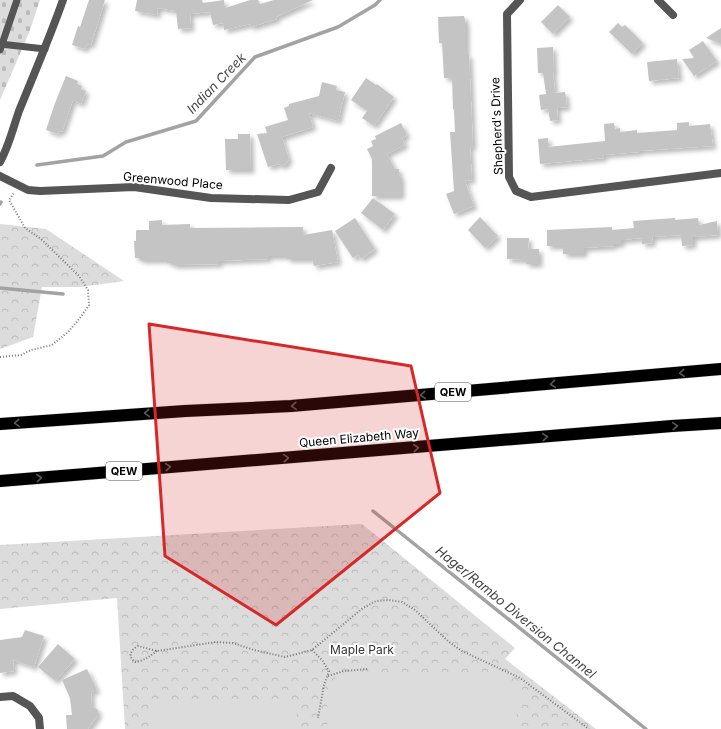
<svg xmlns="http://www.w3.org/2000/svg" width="721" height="729" font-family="Inter,sans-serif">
  <defs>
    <pattern id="forest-crowns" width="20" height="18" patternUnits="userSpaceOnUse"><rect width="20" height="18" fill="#dcdcdc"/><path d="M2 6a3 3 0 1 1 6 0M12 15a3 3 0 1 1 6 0" fill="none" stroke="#bbb"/></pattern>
    <pattern id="cemetery-stones" width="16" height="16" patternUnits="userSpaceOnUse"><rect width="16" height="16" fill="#dcdcdc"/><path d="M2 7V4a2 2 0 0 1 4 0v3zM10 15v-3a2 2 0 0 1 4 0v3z" fill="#bbb"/></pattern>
    <filter id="shadow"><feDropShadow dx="3.5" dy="3.5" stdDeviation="2" flood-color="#0004"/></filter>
  </defs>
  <rect width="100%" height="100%" fill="#fff"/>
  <path fill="url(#forest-crowns)" d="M0 224 46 229 124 281 80 287H42L33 337 0 349Z
    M362 524 515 648 505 659 596 729H125L117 598 0 609V545Z"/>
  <path fill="url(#cemetery-stones)" d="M0 0H40L29 33 0 100Z"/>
  <path fill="#dcdcdc" d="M486 672 520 687 515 729H327L328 684 340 674Z
    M296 700 297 729H152L151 704Z"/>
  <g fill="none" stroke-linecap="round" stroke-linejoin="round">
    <path stroke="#a3a3a3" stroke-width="3.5" d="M37 165 103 156 126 142 196 121 255 57 338 27 375 5 380 0
      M0 204 1 202
      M0 288 63 294
      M373 511 646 729"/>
  </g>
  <path fill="#c4c4c4" filter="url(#shadow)" d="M89 0H105L91 45 87 44 85 49 72 45 78 26 80 27Z
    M137 0H202L203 3 224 0 225 8 250 0H258L260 4 274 0H313L276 17 277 19 251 27 250 24 224 30 223 23 213 25 210 12 190 14 191 28 178 29 176 11 158 8 157 15 135 11Z
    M558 5 570 17 553 34 541 22Z
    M464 16 466 24V55H469L473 146 470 147 472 180 465 181 474 206 454 214 446 194 454 191 450 132H455L454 109 453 110 452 79 451 78H444L442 43H439L438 17Z
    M618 23 622 27 625 25 643 43 632 54 609 32Z
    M721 28V44L706 38Z
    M703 41 717 61 694 76 682 59 694 58 689 50Z
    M553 47 554 72H553L555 93 565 92 567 107 557 108 558 120 550 121 548 109 541 110 539 95 546 94 543 73H538L537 48Z
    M677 59 679 78 649 81 647 62Z
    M66 76 78 81 77 84 82 86 81 89 86 91 81 104 73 100 62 132 59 131 58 134 46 130 55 103Z
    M366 78 376 85 377 84 394 97 374 126 362 118 367 111 351 100Z
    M322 82 337 86 336 90 345 92 338 121 309 113 313 127 282 137 289 159 286 164 282 166 279 164 268 167 257 134 267 133 265 127 288 120 284 108 289 106V104L319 96Z
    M689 122V126L710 124 713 146 639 151V152L603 155 604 158 540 164 538 139 548 138V147L605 141 604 124 614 123 615 129 620 128V132L637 130V133L677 130V123Z
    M401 123 407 135 402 138 405 145 387 154 395 169H399V175L401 177V196H372V159L367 149 373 146 371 141 376 139 375 136Z
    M238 134H250L251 170H226L225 139H238Z
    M373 198 395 214 383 230 361 213Z
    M480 217 498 236 485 248 468 230Z
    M355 218 375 249 361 259 358 255 353 258 335 231Z
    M675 218V220L698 218 699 225 717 221 718 235 693 237V245L682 246 681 235 652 237 653 243 642 244V238L621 240V244H614V246L584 248V254H563V246H547V230L612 227V230L634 228 633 221Z
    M162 220V225L190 224V228L303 227V235L332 230 338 262 314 266 312 259H287V256H268V259L219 261V264L173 265V263H167V260H140V258H135L134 241H136V231L137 230H149V221Z
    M507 238H529L528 249H539V264H526V260L507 259Z
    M25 630 44 636 34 667 13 660 14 671 0 673V640L22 637Z
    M58 644 75 659 55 681 38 667Z
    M87 669 97 690 91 692 92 706 98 710V715L88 729H67L66 715H72L70 698 62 680Z"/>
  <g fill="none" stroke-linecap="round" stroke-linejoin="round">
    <g stroke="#dbdbdb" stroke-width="13">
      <path id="motorway" d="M0 424 185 411 291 406 721 369
        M0 481 672 426 721 423"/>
    </g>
    <path stroke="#777" stroke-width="2" stroke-dasharray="1 2" stroke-linecap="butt" d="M0 357 21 355 31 350 52 345 68 332 80 318 89 305 88 290 79 276 41 239 25 228 9 200 14 193
      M312 650 322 660 329 671 324 685 318 718
      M157 651C150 656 144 661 135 662 127 656 131 650 138 646L157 651 216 642 233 643 254 650 285 657 312 650 363 608 376 601 389 600 402 602 415 610 449 642 462 651 520 678 589 729
      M328 676 344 671 368 669"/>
    <path stroke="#555" stroke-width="7" d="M0 44 45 49
      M0 50 17 0"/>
    <path stroke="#555" stroke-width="8" d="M520 0 507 14 509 177 516 191 531 197 721 173
      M658 0 673 15
      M0 162C9 146 13 128 19 111 34 74 50 37 63 0
      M0 176 28 190 40 191 134 187 211 198 289 200 318 192 331 168
      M0 697 13 696 30 706 39 718 40 729"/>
    <use href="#motorway" stroke="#000" stroke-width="12"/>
  </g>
  <defs><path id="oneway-chevron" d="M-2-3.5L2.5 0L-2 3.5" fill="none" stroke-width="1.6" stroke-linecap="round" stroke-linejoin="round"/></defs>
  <g stroke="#595959">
    <use href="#oneway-chevron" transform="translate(682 373) rotate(175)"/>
    <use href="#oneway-chevron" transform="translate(553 384) rotate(175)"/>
    <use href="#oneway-chevron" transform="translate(423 395) rotate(175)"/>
    <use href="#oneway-chevron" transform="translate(294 406) rotate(176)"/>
    <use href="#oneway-chevron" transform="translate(147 413) rotate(176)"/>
    <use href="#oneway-chevron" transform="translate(17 423) rotate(176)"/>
    <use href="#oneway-chevron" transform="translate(675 426) rotate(-4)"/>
    <use href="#oneway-chevron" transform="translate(545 437) rotate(-5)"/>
    <use href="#oneway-chevron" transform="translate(416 448) rotate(-5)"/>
    <use href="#oneway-chevron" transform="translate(286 458) rotate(-4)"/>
    <use href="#oneway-chevron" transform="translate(168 467) rotate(-5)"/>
    <use href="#oneway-chevron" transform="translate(39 478) rotate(-5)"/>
  </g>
  <path fill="#d62828" fill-opacity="0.2" stroke="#d62828" stroke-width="3" stroke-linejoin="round" d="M149 324 411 366 440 493 276 625 165 556Z"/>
  <g text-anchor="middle" stroke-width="4" stroke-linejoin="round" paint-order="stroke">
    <g fill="#fff" stroke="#4c4c4c" stroke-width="1">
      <rect x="435" y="383" width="36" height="18" rx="3"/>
      <rect x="106" y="462" width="36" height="18" rx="3"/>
    </g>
    <g font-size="11" font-weight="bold" fill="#000">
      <text x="453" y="396">QEW</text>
      <text x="124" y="475">QEW</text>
    </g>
    <g font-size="12" fill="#000" stroke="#fff">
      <text transform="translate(497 126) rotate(-92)" y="4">Shepherd's Drive</text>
      <text transform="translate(173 181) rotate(5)" y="4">Greenwood Place</text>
      <text transform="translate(359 438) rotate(-5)" y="4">Queen Elizabeth Way</text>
    </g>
    <g font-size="12" fill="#333" stroke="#fff">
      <text x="362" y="654">Maple Park</text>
    </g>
    <g font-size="13" font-style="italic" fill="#444" stroke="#fff">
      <text transform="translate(216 83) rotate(-46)" y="5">Indian Creek</text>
      <text transform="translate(516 612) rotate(39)" y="5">Hager/Rambo Diversion Channel</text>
    </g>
  </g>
</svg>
